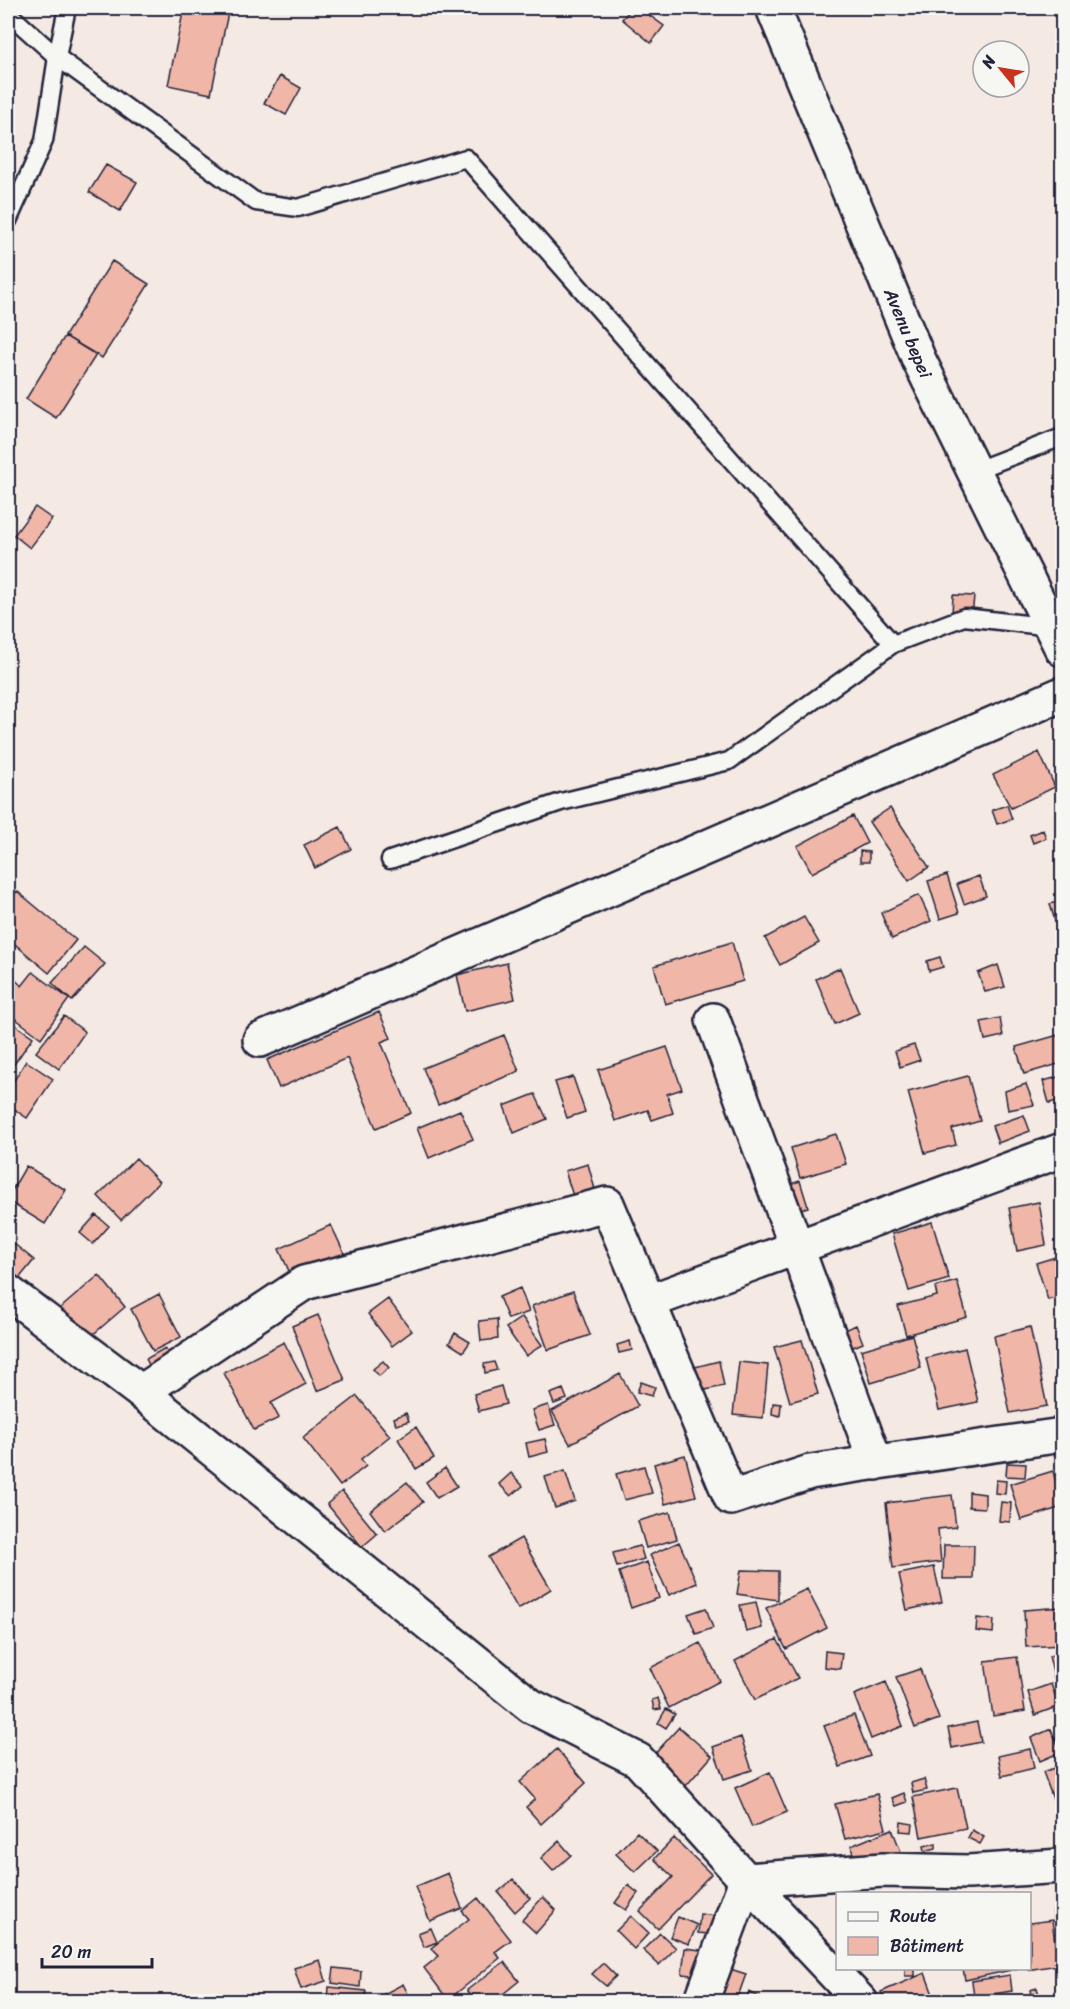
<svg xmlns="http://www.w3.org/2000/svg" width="1070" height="2009" font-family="Sriracha,sans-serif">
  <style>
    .building { fill: #f0b7a8; stroke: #22223b; stroke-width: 1.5 }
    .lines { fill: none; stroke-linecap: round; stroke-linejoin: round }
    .lane-casing { stroke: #22223b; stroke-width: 21 }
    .street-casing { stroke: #22223b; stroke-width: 38 }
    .secondary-casing { stroke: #22223b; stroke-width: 38 }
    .lane { stroke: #f6f6f2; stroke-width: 16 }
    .street { stroke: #f6f6f2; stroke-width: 33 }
    .secondary { stroke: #f6f6f2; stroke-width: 33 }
    .labels { text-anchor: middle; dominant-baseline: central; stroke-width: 4.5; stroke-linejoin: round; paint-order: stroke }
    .street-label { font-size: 18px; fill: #22223b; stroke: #f6f6f2 }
  </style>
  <rect width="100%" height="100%" fill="#f5e9e3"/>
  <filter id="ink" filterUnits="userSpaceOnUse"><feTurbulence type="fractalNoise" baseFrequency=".0167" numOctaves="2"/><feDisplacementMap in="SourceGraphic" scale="12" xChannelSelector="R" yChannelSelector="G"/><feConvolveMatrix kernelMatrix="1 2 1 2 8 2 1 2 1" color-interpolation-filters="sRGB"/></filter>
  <g filter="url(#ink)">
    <!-- building -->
    <path class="building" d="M184,8h45l-18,86 -43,-9z
      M632,8h7l25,18 -13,17 -29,-24z
      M280,76l21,12 -15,27 -22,-12z
      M106,165l31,17 -17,29 -31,-19z
      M112,261l37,23 -47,74 -37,-22z
      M65,336l31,19 -40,63 -30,-19z
      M35,507l17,12 -22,29 -16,-13z
      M953,595l21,1 -2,20 -20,-2z
      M1039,752l16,35 -44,21 -18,-33z
      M1007,805l5,14 -15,5 -5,-14z
      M890,808l39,59 -20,14 -40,-59z
      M853,816l14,27 -55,30 -15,-27z
      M340,827l11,22 -36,19 -11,-23z
      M1043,830l3,8 -13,5 -3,-8z
      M860,851l9,1v10h-9z
      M947,875l12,38 -19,6 -12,-38z
      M979,876l7,20 -22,8 -7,-20z
      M17,891l59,49 -27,33 -39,-33 -2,4v-42z
      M919,895l12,26 -39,18 -11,-26z
      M1062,901v33l-3,1 -9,-31z
      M804,917l15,26 -39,22 -15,-27z
      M732,942l11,39 -78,23 -11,-38z
      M84,947l21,17 -33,37 -20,-18z
      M940,957l3,10 -14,4 -2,-10z
      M507,963l8,36 -50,12 -8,-36z
      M998,965l7,22 -20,5 -7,-19z
      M840,968l19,45 -24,11 -19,-45z
      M33,972l36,27 -28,39 -33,-25v-28l5,-7 9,8z
      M379,1012l12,26 -10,4 30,71 -35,15 -29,-70 -68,30 -12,-28z
      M64,1016l21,16 -26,37 -23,-17z
      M1000,1018l3,18 -18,4 -4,-18z
      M8,1020l25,17 -25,36z
      M1062,1034v29l-38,11 -8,-27z
      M504,1035l15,36 -81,34 -15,-37z
      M914,1045l6,15 -20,7 -5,-16z
      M667,1047l15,42 -15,5 6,19 -21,7 -4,-10 -33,11 -17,-51z
      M26,1061l27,18 -26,39 -19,-13v-15z
      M968,1076l12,45 -28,8 4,16 -31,8 -17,-61z
      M1062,1076v24l-13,3 -6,-22z
      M573,1077l12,35 -18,6 -12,-36z
      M1026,1084l8,21 -26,5 -3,-19z
      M535,1094l12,25 -33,14 -10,-27z
      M460,1110l13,29 -44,19 -12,-30z
      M1024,1115l6,16 -32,12 -6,-17z
      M836,1134l10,30 -46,14 -9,-30z
      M136,1158l23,24 -38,38 -23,-24z
      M588,1164l8,29 -22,6 -9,-28z
      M26,1166l40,24 -21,34 -37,-23v-4z
      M800,1181l8,26 -21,6 -8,-25z
      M1039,1202l7,43 -29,6 -8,-43z
      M96,1215l13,11 -16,18 -13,-11z
      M932,1222l17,57 -40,12 -17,-57z
      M331,1225l15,32 -52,25 -15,-33z
      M8,1239l26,21 -17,21 -9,-7z
      M1062,1255v41l-14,4 -12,-37z
      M99,1275l26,32 -42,36 -27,-31z
      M957,1281l10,36 -61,18 -8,-29 39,-10 -2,-9z
      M520,1288l9,24 -21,7 -9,-22z
      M573,1291l17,44 -42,15 -16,-44z
      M159,1294l22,43 -28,14 -22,-42z
      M388,1299l24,32 -20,15 -24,-32z
      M318,1315l27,65 -28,11 -25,-65z
      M522,1317l20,28 -16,11 -20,-28z
      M497,1319l1,20 -17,2 -2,-20z
      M856,1325l7,18 -22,9 -7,-17z
      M1030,1327l17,79 -37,7 -16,-77z
      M455,1333l15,9 -7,10 -14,-9z
      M912,1335l9,33 -50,15 -10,-33z
      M802,1340l16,54 -28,8 -16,-55z
      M630,1341l2,9 -13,3 -2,-8z
      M284,1342l22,42 -35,19 8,15 -25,12 -30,-57z
      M165,1348l9,17 -19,11 -9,-17z
      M965,1348l13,54 -39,8 -13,-52z
      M383,1361l6,7 -10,8 -6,-7z
      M719,1361l5,25 -28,6 -5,-24z
      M494,1362l3,8 -12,3 -1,-9z
      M739,1362l29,3 -5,53 -30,-3z
      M620,1374l18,32 -68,38 -18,-33z
      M641,1382l14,5 -3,9 -15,-4z
      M501,1386l5,18 -27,7 -5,-17z
      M563,1389l4,10 -13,5 -4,-10z
      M357,1396l33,40 -29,23 5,7 -26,20 -37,-48z
      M773,1403l8,1 -1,12 -8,-2z
      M548,1405l7,20 -16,5 -7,-20z
      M406,1413l3,8 -13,4 -2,-7z
      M416,1427l18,31 -18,11 -18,-30z
      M545,1439l3,13 -19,5 -3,-14z
      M685,1455l11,41 -31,8 -11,-40z
      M1007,1463l19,1 -1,13 -19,-1z
      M644,1466l8,27 -28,7 -8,-26z
      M445,1468l12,18 -20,12 -11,-16z
      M565,1471l10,30 -20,7 -10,-31z
      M1053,1471l9,36 -41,13 -11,-36z
      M511,1473l12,13 -12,10 -12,-12z
      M996,1480l10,1 -1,13 -10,-1z
      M407,1482l16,20 -38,29 -15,-20z
      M342,1491l35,43 -15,13 -35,-43z
      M969,1492l16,2v14l-16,-1z
      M952,1495l4,32 -18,2 3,33 -48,6 -7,-65z
      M1001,1502l10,1 -1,19 -11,-1z
      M670,1512l7,27 -31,9 -8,-27z
      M521,1538l30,51 -33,20 -30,-52z
      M679,1542l18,41 -28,12 -19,-40z
      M944,1545h30l-1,34h-30z
      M640,1546l4,13 -27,8 -4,-14z
      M647,1562l12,36 -28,10 -12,-36z
      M934,1567l8,35 -35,8 -8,-36z
      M741,1570l37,1v29l-41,-6z
      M807,1589l20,39 -41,21 -20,-41z
      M756,1602l6,26 -16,4 -6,-27z
      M1062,1607v38l-36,2 -2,-37z
      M706,1608l7,20 -17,6 -8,-20z
      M977,1618l17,2 -1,13 -17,-2z
      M777,1639l21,39 -43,22 -20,-39z
      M700,1643l20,38 -51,27 -19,-40z
      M825,1651l17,2 -2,16 -16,-2z
      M1062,1653v31l-6,1 -7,-29z
      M1017,1657l8,54 -32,5 -8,-55z
      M920,1669l19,50 -24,9 -19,-51z
      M886,1682l17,44 -32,13 -17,-44z
      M1051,1684l8,22 -24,9 -7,-23z
      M658,1698l3,11 -7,1 -2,-10z
      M666,1709l9,5 -9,14 -8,-5z
      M854,1715l16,41 -30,11 -16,-41z
      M977,1722l4,20 -29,6 -4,-20z
      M679,1727l33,29 -34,39 -33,-30z
      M1051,1729l10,23 -21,9 -9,-23z
      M741,1737l11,33 -28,9 -11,-32z
      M557,1749l29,34 -45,41 -15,-17 9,-8 -15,-17z
      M1030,1749l4,19 -32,8 -4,-20z
      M1062,1765v40l-6,2 -13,-35z
      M770,1772l17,40 -35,15 -17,-39z
      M924,1779l3,11 -14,3 -2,-10z
      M957,1788l9,40 -45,9 -8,-40z
      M904,1793l3,9 -11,4 -4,-8z
      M877,1794l9,35 -41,10 -10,-35z
      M901,1822l12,2 -1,8 -12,-1z
      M892,1829l10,25 -41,16 -10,-24z
      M972,1830l12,7 -4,7 -12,-6z
      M637,1832l20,19 -22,21 -19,-18z
      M674,1838l37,36 -53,55 -18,-18 33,-34 -19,-18z
      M559,1841l12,14 -18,16 -12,-13z
      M936,1843v5l-11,3 -1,-5z
      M448,1873l14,35 -32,13 -15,-34z
      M513,1879l17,19 -15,14 -17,-20z
      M628,1885l10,8 -12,17 -11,-7z
      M543,1897l13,13 -20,23 -14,-13z
      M478,1898l33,42 -16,12 5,6 -52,42 -24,-32 15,-12 -8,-8 38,-29 -7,-8z
      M1062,1910v39l-9,-37z
      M700,1914l33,4 -2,18 -33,-3z
      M631,1916l18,17 -15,16 -18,-18z
      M678,1917l19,8 -8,19 -19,-7z
      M1052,1920l6,45 -31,5 3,-2v-45z
      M431,1928l6,14 -13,5 -6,-14z
      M660,1933l16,15 -17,17 -16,-15z
      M685,1948l31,4 -3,25 -31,-3z
      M320,1960l6,21 -25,8 -7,-21z
      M504,1962l15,19 -26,21h-16l-10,-12z
      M603,1963l13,13 -10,10 -14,-12z
      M724,1967l22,7 -10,28h-24z
      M334,1968l27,3 -1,16 -28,-4z
      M905,1968h10v8h-10z
      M963,1968h53v1l-51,11z
      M925,1973l10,27 -4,2h-46l-4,-10z
      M1010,1975l2,16 -38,6 -2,-16z
      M403,1984l9,18h-29l-3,-6z
      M329,1987l37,4 -1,11h-37z
      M1037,1988l3,10 -8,2 -2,-10z
      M749,1992l19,10h-24z
      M304,1997l20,2v3h-21z"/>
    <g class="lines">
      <!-- lane casing -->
      <g class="lane-casing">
        <path id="lane" d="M67,8l-10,49 199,145 42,6 168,-50 427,486
          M8,13l49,44 -13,84 -36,80
          M974,471l88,-34
          M390,860l171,-58 168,-41 164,-117 71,-27 88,10"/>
      </g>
      <!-- street casing -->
      <g class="street-casing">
        <path id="street" d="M773,8l146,352 143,289
          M713,1020l163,443
          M260,1040l802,-346
          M648,1302l414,-152
          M141,1392l163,-109 303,-79 124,294 79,-26 252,-37
          M701,2002l45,-122 137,-10 85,2 94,-6"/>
      </g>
      <!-- secondary casing -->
      <g class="secondary-casing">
        <path id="secondary" d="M8,1292l133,100 390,314 107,54 108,120 115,122"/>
      </g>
      <!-- lane -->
      <use href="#lane" class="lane"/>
      <!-- street -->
      <use href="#street" class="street"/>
      <!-- secondary -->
      <use href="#secondary" class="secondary"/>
    </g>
  </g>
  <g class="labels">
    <!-- street labels -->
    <g class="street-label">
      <text transform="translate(908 333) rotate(67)">Avenu bepei</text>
    </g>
  </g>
  <!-- margin -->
  <rect width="1070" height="2009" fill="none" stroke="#f6f6f2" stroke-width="30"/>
  <rect x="15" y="15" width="1040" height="1979" fill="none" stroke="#22223b" stroke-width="2" filter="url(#ink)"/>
  <!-- legend -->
  <rect x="836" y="1892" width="195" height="78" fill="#f6f6f2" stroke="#a1a1a9" stroke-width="1.5"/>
  <rect x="848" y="1912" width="30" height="9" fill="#f6f6f2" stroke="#a1a1a9" stroke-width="1.5"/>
  <text x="890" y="1922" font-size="18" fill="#22223b">Route</text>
  <rect x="848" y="1937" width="30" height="18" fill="#f0b7a8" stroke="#a1a1a9" stroke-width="1.5"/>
  <text x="890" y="1952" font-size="18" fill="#22223b">Bâtiment</text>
  <!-- north arrow -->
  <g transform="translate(1001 69) rotate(300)"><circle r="28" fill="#f6f6f2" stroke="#a1a1a9" stroke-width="1.5"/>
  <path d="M0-4.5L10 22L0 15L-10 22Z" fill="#c8321e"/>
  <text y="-9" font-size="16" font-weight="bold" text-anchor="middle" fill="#22223b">N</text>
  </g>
  <!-- scale -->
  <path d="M42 1958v9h110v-9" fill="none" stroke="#22223b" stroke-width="3"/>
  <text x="51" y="1958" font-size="18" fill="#22223b" stroke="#f6f6f2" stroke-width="4.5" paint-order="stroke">20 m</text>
</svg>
